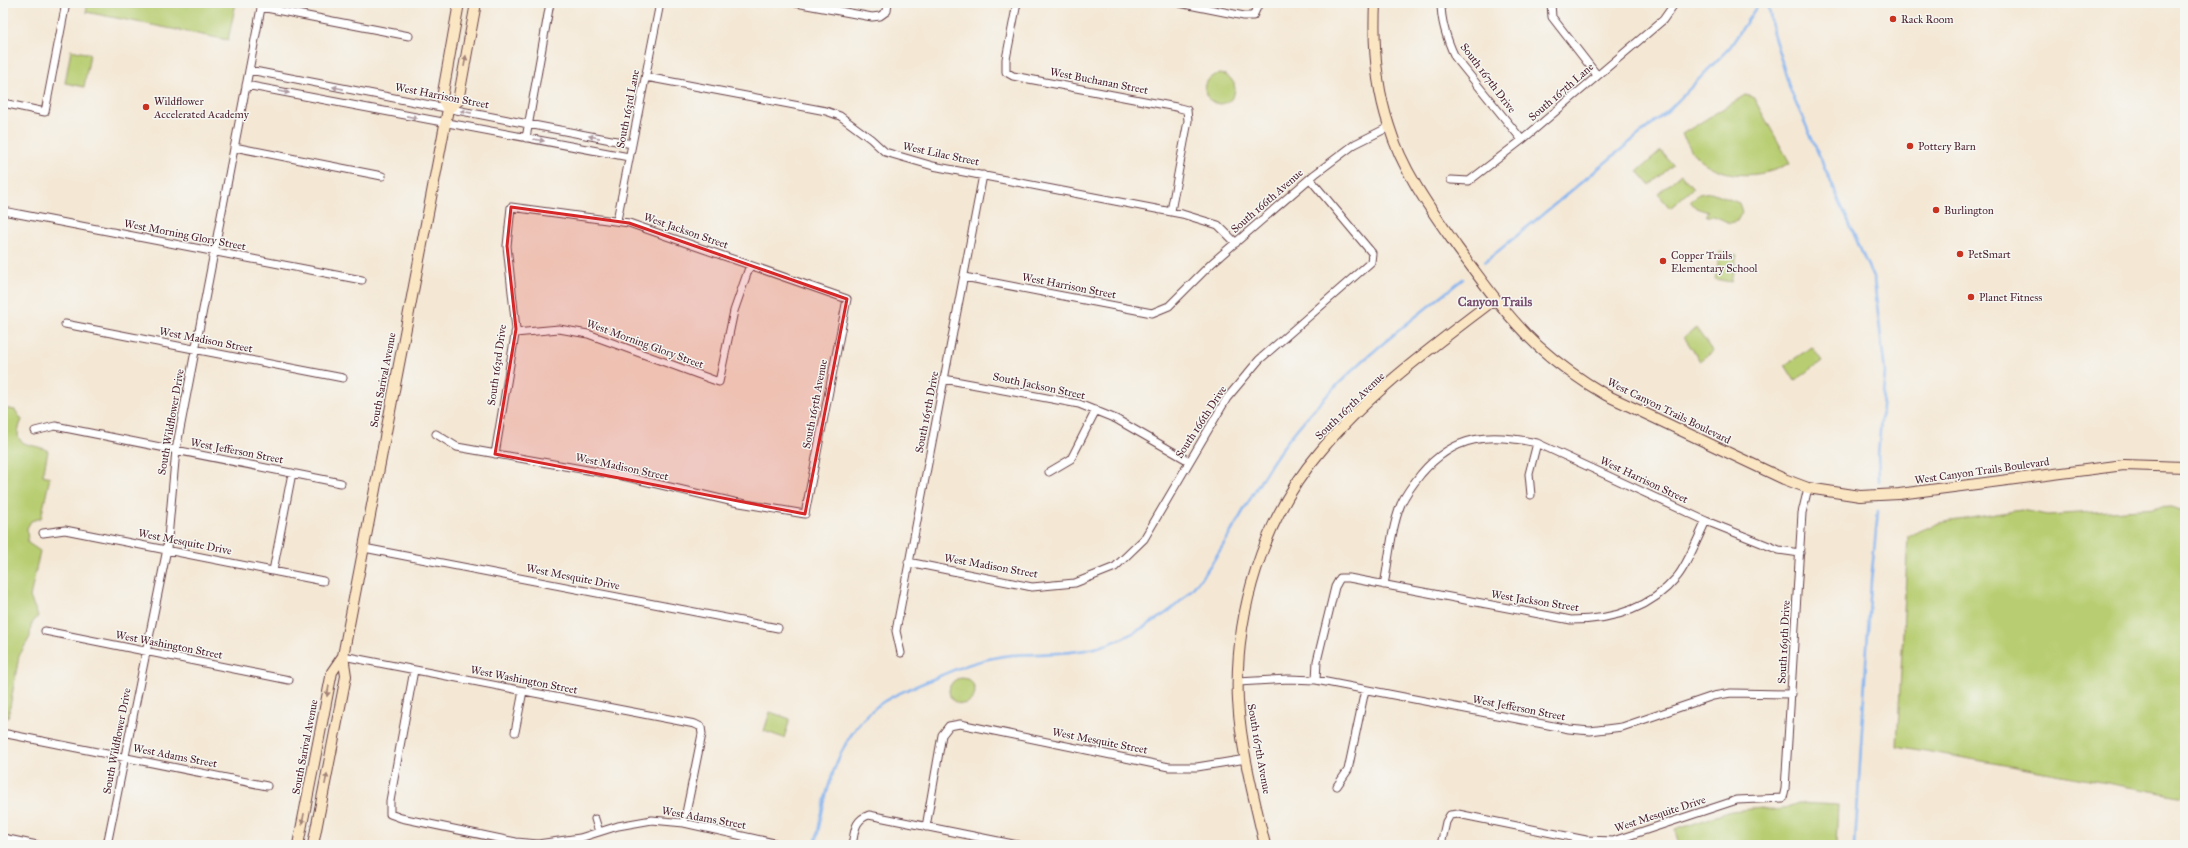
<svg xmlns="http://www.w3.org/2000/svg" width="2188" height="848" font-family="'IM FELL Great Primer',serif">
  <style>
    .green { fill: #b8cd71; stroke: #81764e }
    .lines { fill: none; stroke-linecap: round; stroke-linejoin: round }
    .stream { stroke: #84b4ef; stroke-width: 2.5 }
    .street-casing { stroke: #643d44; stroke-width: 9 }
    .secondary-casing { stroke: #643d44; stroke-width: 12 }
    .street { stroke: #fff; stroke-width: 7 }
    .secondary { stroke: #fbe6c4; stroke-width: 10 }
    .oneway { fill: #a28278 }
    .oneway2 { fill: #ae9aa0 }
    .marked { fill: #d62828; fill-opacity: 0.2; stroke: #d62828; stroke-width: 3; stroke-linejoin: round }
    .poi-dot { fill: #c8321e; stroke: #f6f6f2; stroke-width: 1.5 }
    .labels { text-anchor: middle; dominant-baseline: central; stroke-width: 3; stroke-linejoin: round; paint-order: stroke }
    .poi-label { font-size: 11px; fill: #4a1f2b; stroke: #f6f6f2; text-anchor: start }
    .street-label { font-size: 11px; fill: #4a1f2b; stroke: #f6f6f2 }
    .quarter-label { font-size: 13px; font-weight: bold; fill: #784f6f; stroke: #f6f6f2 }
  </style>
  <rect width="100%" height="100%" fill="#f6f6f2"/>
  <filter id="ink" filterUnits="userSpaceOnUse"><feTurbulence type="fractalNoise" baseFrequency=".025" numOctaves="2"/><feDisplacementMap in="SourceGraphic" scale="8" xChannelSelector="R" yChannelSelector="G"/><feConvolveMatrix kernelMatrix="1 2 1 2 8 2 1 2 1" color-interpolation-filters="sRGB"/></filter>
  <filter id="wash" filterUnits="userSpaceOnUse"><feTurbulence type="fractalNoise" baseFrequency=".012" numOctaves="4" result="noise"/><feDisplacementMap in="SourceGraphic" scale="16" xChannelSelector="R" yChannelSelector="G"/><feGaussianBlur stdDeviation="0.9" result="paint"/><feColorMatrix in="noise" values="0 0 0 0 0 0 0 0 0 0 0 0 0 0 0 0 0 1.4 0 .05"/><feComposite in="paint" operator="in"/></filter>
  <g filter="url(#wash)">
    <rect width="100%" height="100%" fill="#f4e8d5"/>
    <!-- green -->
    <path class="green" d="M88,3h148l-8,37 -142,-28z
      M71,50l19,4 -6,33 -19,-4z
      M1205 89a15 15 0 1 1 30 0a15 15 0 1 1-30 0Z
      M1745,95l8,2 37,66c-29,17 -73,17 -97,-10 -4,-6 -7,-13 -11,-19z
      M1661,151l12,14 -23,20 -12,-14z
      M1681,174l12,14 -23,20 -12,-14z
      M1711,192l28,11 3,9 -5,9 -7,2 -16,-7h-7l-1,-1 2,-3 -12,-4 -6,-7 9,-7z
      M1720,252l17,3 -6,27 -16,-3z
      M1696,328l17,24 -13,9 -16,-24z
      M1812,347l10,14 -27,20 -10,-16z
      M3,408l12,2 7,10c-14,30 13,22 26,31l-5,24 7,2 -9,41 -10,3 -4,7 1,15 12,8 -10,46 8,19 -7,9 -1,12 -11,19 -11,62h-5z
      M2171,507l14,5v285l-288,-51 11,-210 31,-13 82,-13 27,5z
      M949 691a13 13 0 1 1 26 0a13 13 0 1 1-26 0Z
      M770,712l20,7 -6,19 -20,-7z
      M1798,803l40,2 -2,40h-157l-4,-15 56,-19 31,-3 15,3z"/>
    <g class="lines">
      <!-- stream -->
      <path class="stream" d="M1768,3l5,30 17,56 84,191 11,92 -7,83 1,26
        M1485,262l185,-153 60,-62 29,-44
        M816,842c10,-51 21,-109 67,-140 15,-10 34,-16 50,-23 26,-12 50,-21 79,-24 26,-2 52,0 78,-6 24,-5 49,-18 70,-32 52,-31 84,-117 120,-166 49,-68 118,-121 183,-172
        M1855,845l16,-264 7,-70"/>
    </g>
  </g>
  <g filter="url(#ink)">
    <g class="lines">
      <!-- street casing -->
      <g class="street-casing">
        <path id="street" d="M796,3l76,14 8,-1 7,-5 1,-8
          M1017,3l-11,56v13l7,4 163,31 11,3 1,11 -17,90
          M1179,3l65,13h9l6,-13
          M1441,3c0,19 6,37 14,54l67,83
          M1551,3l1,14 45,58
          M261,7l148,29
          M249,70l383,74
          M646,77l180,34 14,5 31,23 14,13 48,14 249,48 36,11 18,18
          M246,85l383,72
          M3,103l42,9 21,-109
          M526,138l24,-135
          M234,147l148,29
          M1451,180l18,1 53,-41 141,-120 12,-17
          M3,211l359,69
          M617,220l43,-217
          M964,277l188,36 17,-7 43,-43 103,-89 40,-30 34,-17
          M65,324l278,54
          M515,333l44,-4 29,5 131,48 15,-71 16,-46
          M944,379l135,25 37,15 73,42
          M35,431l20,-5 286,57
          M436,434l21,13 170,30 107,25 71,12 42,-215 -218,-76 -118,-16 -4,39 9,83 -21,125
          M1049,472l22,-13 25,-49
          M1531,495l-2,-21 8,-31
          M43,533l22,-3 258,51
          M364,548l414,80
          M908,562l124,25 43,-4 40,-16 29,-28 83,-141 32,-38 112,-98 1,-9 -62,-74
          M273,571l19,-98
          M1384,585c5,-26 7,-56 17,-81 5,-11 12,-20 20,-30 34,-40 69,-41 116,-31l169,78 73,29 21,3
          M45,631l244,49
          M901,653l-5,-22 87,-456
          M343,656l352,68 6,3 1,7 -18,89
          M414,670l-24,131v13l11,4 115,24 22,2 42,-6 38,-12 34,-6 32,3 99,22
          M1316,680l1,-19 18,-74 5,-9h9l222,42c40,0 78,-10 105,-42 11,-12 22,-41 30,-57
          M1238,682l50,-3 28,1 253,49 21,2 32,-4 91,-31 18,-3 61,1
          M515,732l8,-41
          M7,734l260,52
          M1337,786l11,-16 17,-80
          M595,819l4,13
          M926,827l16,-92 7,-9 11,-2 209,43h28l49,-8
          M3,838l34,7
          M107,845l60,-296 9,-99 86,-447
          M852,845c3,-14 2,-25 17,-30l149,30
          M1441,845l5,-23 4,-7 8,-1 128,26 27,1 124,-41 46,-2 2,-9 17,-276 6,-25"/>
      </g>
      <!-- secondary casing -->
      <g class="secondary-casing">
        <path id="secondary" d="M1375,3c-2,41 1,84 14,123 13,44 42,84 68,121 25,34 50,70 81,99 21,19 44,35 68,49l178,84 24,9 52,8 39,-2 225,-29 61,2
          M448,109l-6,-11 17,-95
          M298,845l34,-173 11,-16
          M313,845l33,-169 -3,-20 105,-547 10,-8 18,-98
          M1265,845c-11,-47 -24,-95 -27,-144 -4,-86 25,-182 81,-248 49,-60 115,-107 176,-154"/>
      </g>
      <!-- street -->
      <use href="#street" class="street"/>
      <!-- secondary -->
      <use href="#secondary" class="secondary"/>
    </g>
    <!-- one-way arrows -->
    <defs><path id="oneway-solid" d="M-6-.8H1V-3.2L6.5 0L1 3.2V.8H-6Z"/></defs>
    <g class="oneway">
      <use href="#oneway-solid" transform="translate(465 61) rotate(-80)"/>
      <use href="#oneway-solid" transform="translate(328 691) rotate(101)"/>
      <use href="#oneway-solid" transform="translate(326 779) rotate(-79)"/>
      <use href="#oneway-solid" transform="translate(303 819) rotate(101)"/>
    </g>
    <g class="oneway2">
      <use href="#oneway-solid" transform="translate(338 88) rotate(-169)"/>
      <use href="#oneway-solid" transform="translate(284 92) rotate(11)"/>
      <use href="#oneway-solid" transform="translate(466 112) rotate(-169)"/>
      <use href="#oneway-solid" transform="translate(412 117) rotate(11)"/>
      <use href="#oneway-solid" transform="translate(594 137) rotate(-169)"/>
      <use href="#oneway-solid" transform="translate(539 140) rotate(10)"/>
    </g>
  </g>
  <!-- marked area -->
  <path class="marked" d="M511,207l118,16 218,76 -42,215 -310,-60 21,-125 -9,-83z"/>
  <!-- markers -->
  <g class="poi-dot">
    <circle cx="1893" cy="19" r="4"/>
    <circle cx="146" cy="107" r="4"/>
    <circle cx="1910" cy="146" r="4"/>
    <circle cx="1936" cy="210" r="4"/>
    <circle cx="1960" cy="254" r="4"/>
    <circle cx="1663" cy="261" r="4"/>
    <circle cx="1971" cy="297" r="4"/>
  </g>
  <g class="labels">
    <!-- poi labels -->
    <g class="poi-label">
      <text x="1901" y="19">Rack Room</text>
      <text x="154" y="101">Wildflower<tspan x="154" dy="13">Accelerated Academy</tspan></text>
      <text x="1918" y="146">Pottery Barn</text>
      <text x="1944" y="210">Burlington</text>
      <text x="1968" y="254">PetSmart</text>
      <text x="1671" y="255">Copper Trails<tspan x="1671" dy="13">Elementary School</tspan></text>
      <text x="1979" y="297">Planet Fitness</text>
    </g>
    <!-- street labels -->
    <g class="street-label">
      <text transform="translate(1488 78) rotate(53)">South 167th Drive</text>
      <text transform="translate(1099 81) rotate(11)">West Buchanan Street</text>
      <text transform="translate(1561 92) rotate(-41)">South 167th Lane</text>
      <text transform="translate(442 96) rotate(11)">West Harrison Street</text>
      <text transform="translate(628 109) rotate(-79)">South 163rd Lane</text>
      <text transform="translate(941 154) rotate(12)">West Lilac Street</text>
      <text transform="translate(1267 201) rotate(-41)">South 166th Avenue</text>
      <text transform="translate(686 231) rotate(19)">West Jackson Street</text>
      <text transform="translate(185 235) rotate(11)">West Morning Glory Street</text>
      <text transform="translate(1069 286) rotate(11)">West Harrison Street</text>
      <text transform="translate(206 340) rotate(11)">West Madison Street</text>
      <text transform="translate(645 344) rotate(20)">West Morning Glory Street</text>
      <text transform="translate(497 365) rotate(-82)">South 163rd Drive</text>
      <text transform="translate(383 380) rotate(-79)">South Sarival Avenue</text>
      <text transform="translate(1039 386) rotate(12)">South Jackson Street</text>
      <text transform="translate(815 404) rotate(-79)">South 165th Avenue</text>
      <text transform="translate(1350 406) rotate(-44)">South 167th Avenue</text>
      <text transform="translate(1669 411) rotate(26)">West Canyon Trails Boulevard</text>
      <text transform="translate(927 412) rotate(-79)">South 165th Drive</text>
      <text transform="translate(171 422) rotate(-80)">South Wildflower Drive</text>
      <text transform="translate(1201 422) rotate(-57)">South 166th Drive</text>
      <text transform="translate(237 451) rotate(11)">West Jefferson Street</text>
      <text transform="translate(622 467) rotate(12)">West Madison Street</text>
      <text transform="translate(1982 471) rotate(-8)">West Canyon Trails Boulevard</text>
      <text transform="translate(1644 480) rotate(25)">West Harrison Street</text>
      <text transform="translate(185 542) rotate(11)">West Mesquite Drive</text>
      <text transform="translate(991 566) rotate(10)">West Madison Street</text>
      <text transform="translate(573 577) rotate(11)">West Mesquite Drive</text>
      <text transform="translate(1535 601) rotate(9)">West Jackson Street</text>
      <text transform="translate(1784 642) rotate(-87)">South 169th Drive</text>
      <text transform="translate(169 645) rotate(11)">West Washington Street</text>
      <text transform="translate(524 680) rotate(11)">West Washington Street</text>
      <text transform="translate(1519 708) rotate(11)">West Jefferson Street</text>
      <text transform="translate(117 741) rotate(-79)">South Wildflower Drive</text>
      <text transform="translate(1100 741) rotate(11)">West Mesquite Street</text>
      <text transform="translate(305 747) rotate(-79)">South Sarival Avenue</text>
      <text transform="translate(1259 749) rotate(80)">South 167th Avenue</text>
      <text transform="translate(175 756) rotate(11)">West Adams Street</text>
      <text transform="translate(1660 814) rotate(-18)">West Mesquite Drive</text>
      <text transform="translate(704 818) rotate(10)">West Adams Street</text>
    </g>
    <!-- quarter labels -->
    <g class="quarter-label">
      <text x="1495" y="302">Canyon Trails</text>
    </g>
  </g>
  <!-- margin -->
  <rect width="2188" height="848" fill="none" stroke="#f6f6f2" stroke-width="16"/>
</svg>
